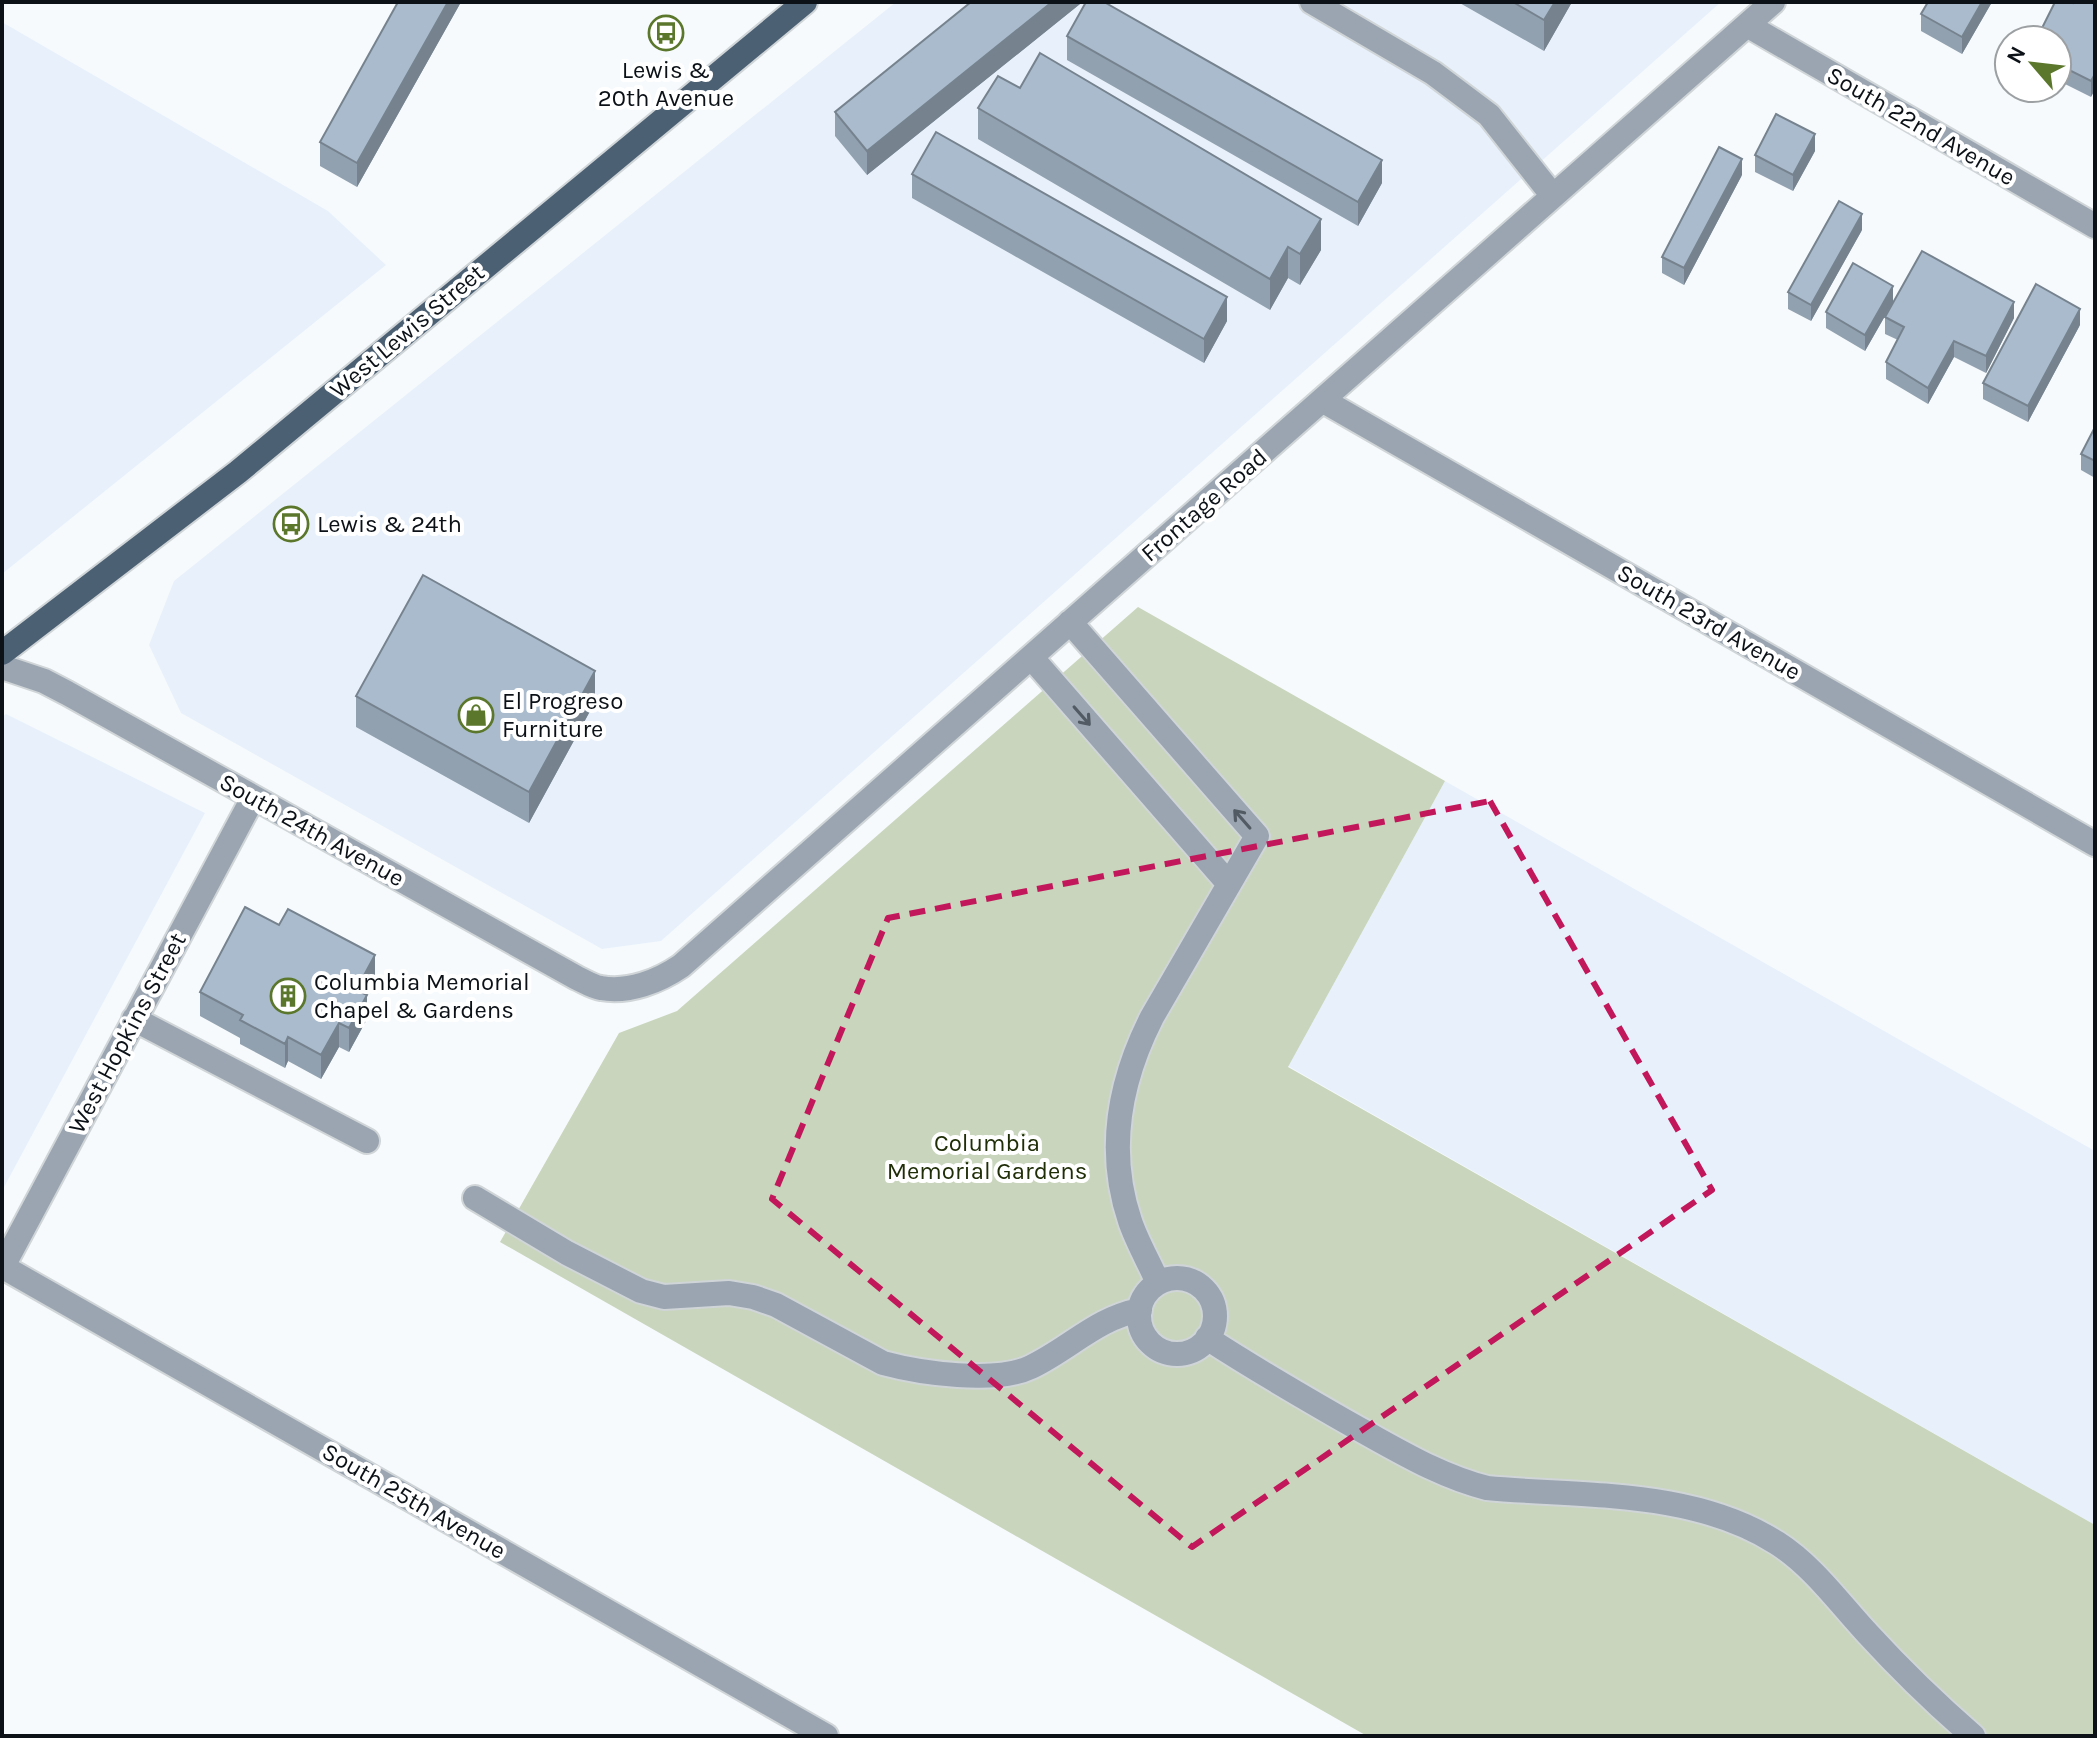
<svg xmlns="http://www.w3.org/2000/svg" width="2097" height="1738" font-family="Karla,sans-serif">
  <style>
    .built { fill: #e8f1fb }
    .green { fill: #c9d5bc }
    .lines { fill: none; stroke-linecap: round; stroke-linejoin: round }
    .minor-casing { stroke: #d0d5d8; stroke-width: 28 }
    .major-casing { stroke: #d0d5d8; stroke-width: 28 }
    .minor { stroke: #9aa5b1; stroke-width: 24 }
    .major { stroke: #4c6074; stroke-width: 24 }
    .wall { fill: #91a1af }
    .shaded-wall { fill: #76838f }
    .building { fill: #a9bbcc; stroke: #76838f; stroke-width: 2 }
    .oneway { stroke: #525b64 }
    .marked { fill: none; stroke: #c2185b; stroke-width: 6; stroke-dasharray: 16 10; stroke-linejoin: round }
    .labels { text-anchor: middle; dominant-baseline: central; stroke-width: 8; stroke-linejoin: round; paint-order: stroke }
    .poi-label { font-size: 24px; fill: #0b1117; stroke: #fff; text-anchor: start }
    .street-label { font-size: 24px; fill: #0b1117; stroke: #fff }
    .park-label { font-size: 24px; fill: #202e08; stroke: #fff }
  </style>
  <rect width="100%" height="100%" fill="#f6fafd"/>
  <!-- built -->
  <path class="built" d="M896,2h825l-1060,939 -59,8 -421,-236 -32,-68 25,-64z
    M2,22l326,189 58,54 -384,309z
    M6,714l199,99 -203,378v-474z
    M1445,781l650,370v374l-807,-459z"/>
  <!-- green -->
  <path class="green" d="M1138,607l307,174 -157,286 807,458v211h-728l-867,-494 119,-209 58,-22z"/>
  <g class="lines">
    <!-- minor casing -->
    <g class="minor-casing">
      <path id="minor" d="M1312,2l121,71 56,42 64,81
        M1747,25l348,201
        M1322,400l773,444
        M1070,622l187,214 -105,181c-33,65 -46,133 -22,204 7,21 19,41 28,62
        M1031,657l198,227
        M2,667l42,14 23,12 510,285c7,3 16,9 24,10 28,5 58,-7 80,-22l1092,-964
        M134,1019l233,122
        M475,1198l92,55 74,38 23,6 65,-4 24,4 23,8 107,58c37,10 113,21 148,4 38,-18 66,-49 109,-57
        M3,1267l823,469
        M2,1268l251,-470
        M1139 1316a38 38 0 1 1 76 0a38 38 0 1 1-76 0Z
        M1207,1338c49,32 101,62 152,91 42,23 81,47 128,59 97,9 205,1 290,55 36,23 62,60 91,91 33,36 68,70 105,102"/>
    </g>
    <!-- major casing -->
    <g class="major-casing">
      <path id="major" d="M2,653l236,-181 567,-470"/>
    </g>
    <!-- minor -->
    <use href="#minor" class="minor"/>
    <!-- major -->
    <use href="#major" class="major"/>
  </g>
  <!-- wall -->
  <path class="wall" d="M398,2h63l-104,185 -37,-21v-24z
    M1080,2v2l-213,171 -32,-39v-24z
    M1458,2h114l-28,49z
    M1928,2h64l-30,52 -41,-23v-17z
    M2095,2l-4,95 -34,-17v-40l16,-37z
    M1067,36l315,147 -24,43 -291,-166z
    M1020,88l301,162 -21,35 -12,-7 -18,32 -292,-171v-31z
    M1815,151l-22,40 -38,-19v-17z
    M912,174l315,147 -23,42 -292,-165z
    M1742,175l-58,110 -22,-12v-16z
    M1862,230l-51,91 -23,-12v-17z
    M1893,302l-28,49 -39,-23v-16z
    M1885,317l129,1 -28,55 -32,-16 -26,47 -42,-25v-17l12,-22 -13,-6z
    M2080,325l-52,97 -45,-23v-16z
    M2095,427v51l-14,-8v-16z
    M356,696l239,6 -66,121 -173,-96z
    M375,979l-9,16 1,24 -18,33 -10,-5 -18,32 -33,-18 -3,7 -45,-24v-6l-40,-22v-24z"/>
  <!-- shaded-wall -->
  <path class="shaded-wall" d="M448,2h13l-104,185v-24z
    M1052,2h28v2l-213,171v-24z
    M1555,2h17l-28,49v-31z
    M1982,2h10l-30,52v-17z
    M2095,74v16l-4,7v-16z
    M1815,134v17l-22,40v-16z
    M1742,159v16l-58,110v-17z
    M1382,160v23l-24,43v-24z
    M1862,214v16l-51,91v-16z
    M1321,219v31l-21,35v-31z
    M1288,247v31l-18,32v-31z
    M1893,286v16l-28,49v-16z
    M1227,297v24l-23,42v-24z
    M2014,302v16l-28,55v-17z
    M2080,309v16l-52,97v-16z
    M1954,341v16l-26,47v-16z
    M595,671v31l-66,121v-31z
    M375,955v24l-19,35v-24z
    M367,995v24l-18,33v-24z
    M339,1023v24l-18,32v-24z
    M288,1037v24l-3,7v-24z"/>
  <!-- building -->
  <path class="building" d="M398,2h50l-91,161 -37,-21z
    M971,2h81l-185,149 -32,-39z
    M1086,2h18l278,158 -24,42 -291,-166z
    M1513,2h42l-11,18z
    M1928,2h54l-20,35 -41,-23z
    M2055,2h15l3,1 1,-1h21v72l-4,7 -34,-17v-24h-21z
    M1040,53l281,166 -21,35 -12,-7 -18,32 -292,-171 20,-32 22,12z
    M1776,114l39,20 -22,41 -38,-20z
    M936,132l291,165 -23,42 -292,-165z
    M1719,147l23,12 -58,109 -22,-11z
    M1839,201l23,13 -51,91 -23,-13z
    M1922,251l92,51 -28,54 -32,-15 -26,47 -42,-26 18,-35 -19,-10z
    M1853,263l40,23 -28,49 -39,-23z
    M2036,284l44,25 -52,97 -45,-23z
    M2095,427v34l-14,-7z
    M423,575l172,96 -66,121 -173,-96z
    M245,907l34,18 9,-16 87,46 -19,35 11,5 -18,33 -10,-5 -18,32 -33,-18 -3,7 -45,-24 3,-5 -43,-23z"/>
  <!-- one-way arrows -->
  <defs><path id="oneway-shaft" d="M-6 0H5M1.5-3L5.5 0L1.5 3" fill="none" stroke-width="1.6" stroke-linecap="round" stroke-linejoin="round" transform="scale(2)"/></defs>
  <g class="oneway">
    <use href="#oneway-shaft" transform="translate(1082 716) rotate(49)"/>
    <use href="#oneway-shaft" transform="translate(1242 819) rotate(-131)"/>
  </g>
  <!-- marked area -->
  <path class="marked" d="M1490,801l222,389 -520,357 -420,-348 116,-281z"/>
  <!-- icons -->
  <defs>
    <g id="bus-ring" transform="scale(1.8)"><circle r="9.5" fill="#fff" stroke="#5b772c" stroke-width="1.5"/><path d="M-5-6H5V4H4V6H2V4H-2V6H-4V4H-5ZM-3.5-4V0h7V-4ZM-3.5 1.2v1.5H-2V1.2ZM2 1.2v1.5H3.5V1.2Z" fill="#5b772c"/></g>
    <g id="shop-ring" transform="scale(1.8)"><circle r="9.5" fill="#fff" stroke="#5b772c" stroke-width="1.5"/><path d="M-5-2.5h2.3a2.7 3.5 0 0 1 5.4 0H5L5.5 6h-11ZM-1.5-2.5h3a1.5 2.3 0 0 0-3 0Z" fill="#5b772c"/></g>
    <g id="building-ring" transform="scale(1.8)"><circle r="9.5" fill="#fff" stroke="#5b772c" stroke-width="1.5"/><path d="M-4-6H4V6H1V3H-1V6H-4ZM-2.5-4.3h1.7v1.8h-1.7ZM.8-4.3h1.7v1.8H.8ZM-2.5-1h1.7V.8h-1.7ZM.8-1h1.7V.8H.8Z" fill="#5b772c"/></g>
  </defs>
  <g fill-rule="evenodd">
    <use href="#bus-ring" x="666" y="33"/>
    <use href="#bus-ring" x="291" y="524"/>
    <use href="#shop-ring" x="476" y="715"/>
    <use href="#building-ring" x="288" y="996"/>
  </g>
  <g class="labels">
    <!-- poi labels -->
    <g class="poi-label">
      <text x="666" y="70" text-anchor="middle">Lewis &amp;<tspan x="666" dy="28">20th Avenue</tspan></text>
      <text x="317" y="524">Lewis &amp; 24th</text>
      <text x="502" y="701">El Progreso<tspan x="502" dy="28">Furniture</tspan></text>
      <text x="314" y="982">Columbia Memorial<tspan x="314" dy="28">Chapel &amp; Gardens</tspan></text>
    </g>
    <!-- street labels -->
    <g class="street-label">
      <text transform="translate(1921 126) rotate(30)">South 22nd Avenue</text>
      <text transform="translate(407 331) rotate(-40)">West Lewis Street</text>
      <text transform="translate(1204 505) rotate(-41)">Frontage Road</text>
      <text transform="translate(1709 622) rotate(30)">South 23rd Avenue</text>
      <text transform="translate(312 830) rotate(29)">South 24th Avenue</text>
      <text transform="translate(127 1033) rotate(-62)">West Hopkins Street</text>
      <text transform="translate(414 1501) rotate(30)">South 25th Avenue</text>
    </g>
    <!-- park labels -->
    <g class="park-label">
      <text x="987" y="1143">Columbia<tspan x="987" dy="28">Memorial Gardens</tspan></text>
    </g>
  </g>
  <!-- border -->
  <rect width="2097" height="1738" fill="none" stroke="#0b1117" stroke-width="8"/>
  <!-- north arrow -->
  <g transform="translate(2033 64) rotate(298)"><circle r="38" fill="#ffffff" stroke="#9da0a2" stroke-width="2"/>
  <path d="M0-6L14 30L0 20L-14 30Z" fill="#5b772c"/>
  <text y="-12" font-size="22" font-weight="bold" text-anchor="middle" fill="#0b1117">N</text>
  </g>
</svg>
